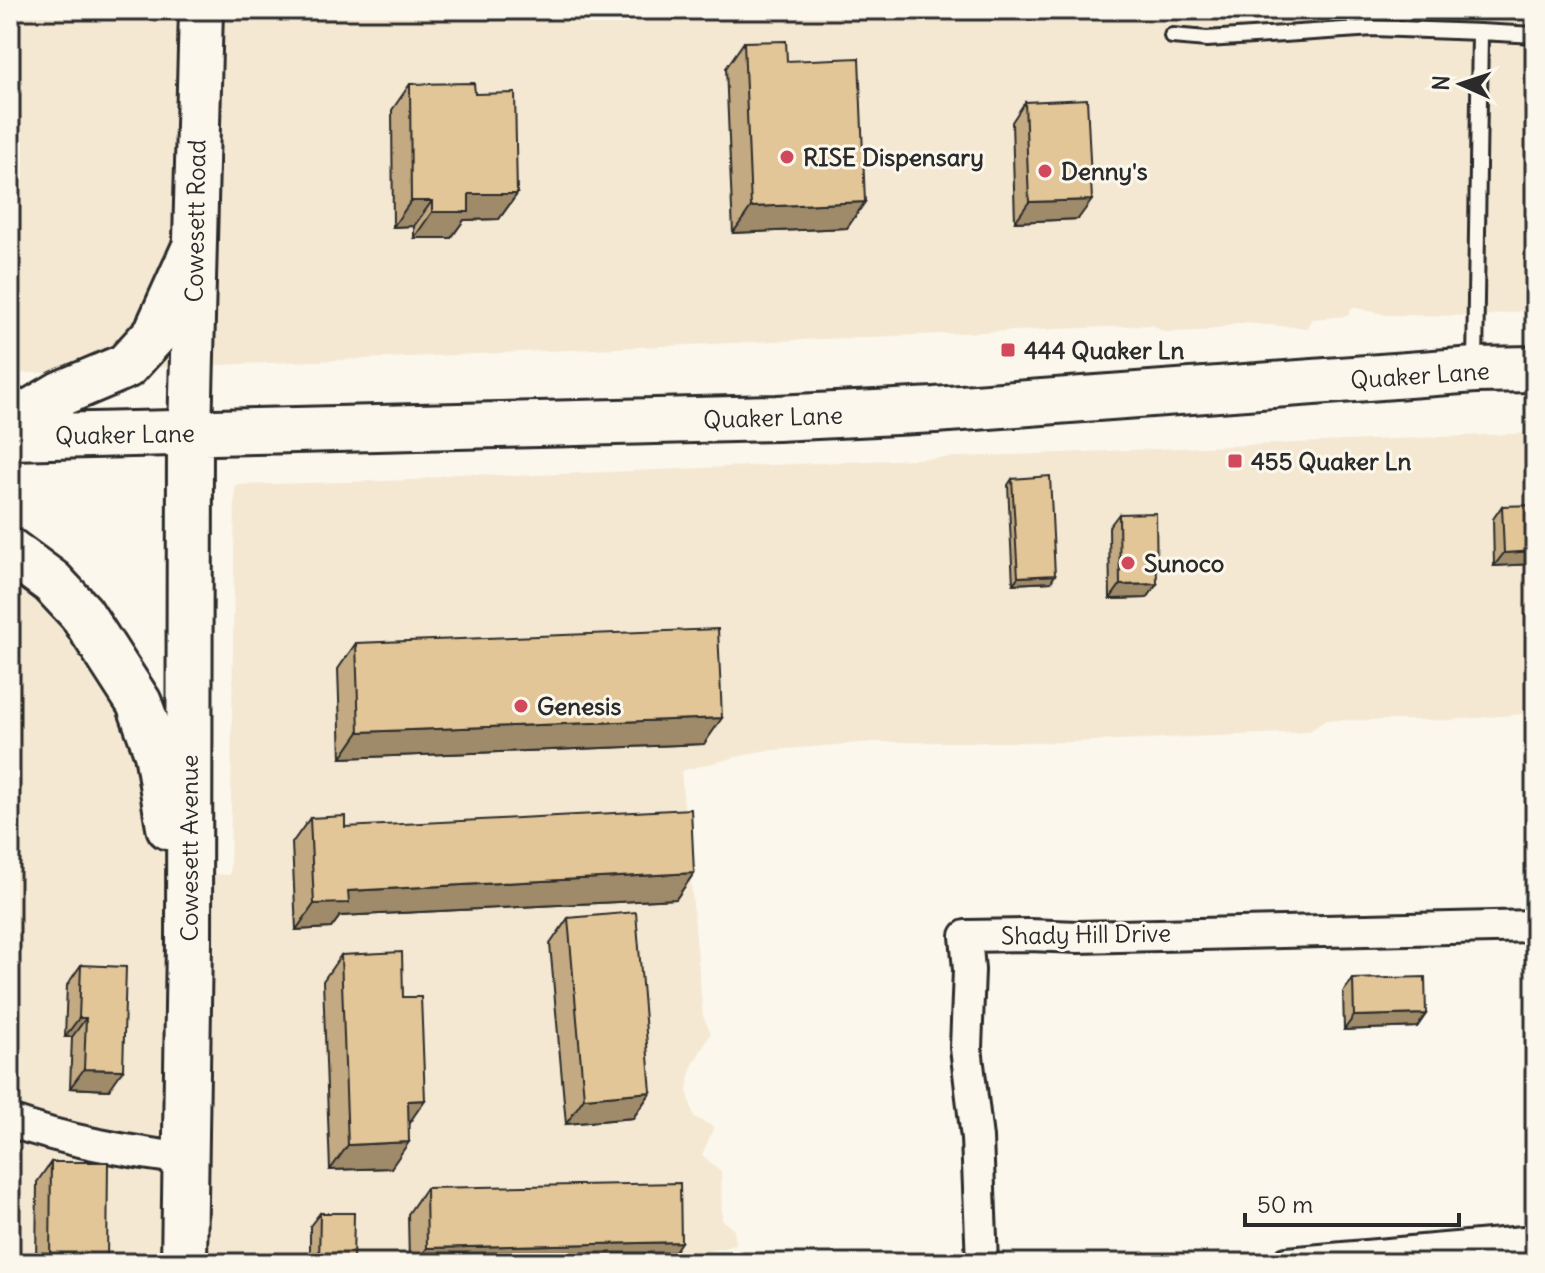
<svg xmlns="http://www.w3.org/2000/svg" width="1545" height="1273" font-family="Delius,sans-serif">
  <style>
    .built { fill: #f4e8d2 }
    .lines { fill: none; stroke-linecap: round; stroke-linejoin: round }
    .lane-casing { stroke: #2b2b2b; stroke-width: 20 }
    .street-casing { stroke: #2b2b2b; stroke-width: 36 }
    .secondary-casing { stroke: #2b2b2b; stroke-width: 48 }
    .primary-casing { stroke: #2b2b2b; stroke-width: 50 }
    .lane { stroke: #fbf7ec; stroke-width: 14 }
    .street { stroke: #fbf7ec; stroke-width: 30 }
    .secondary { stroke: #fbf7ec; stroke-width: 42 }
    .primary { stroke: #fbf7ec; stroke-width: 44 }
    .wall { fill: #c3aa82; stroke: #2b2b2b; stroke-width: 2 }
    .shaded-wall { fill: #9f8b6a; stroke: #2b2b2b; stroke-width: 2 }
    .building { fill: #e3c697; stroke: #2b2b2b; stroke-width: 2 }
    .poi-dot { fill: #d1495b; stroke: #fbf7ec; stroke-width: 3 }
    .labels { text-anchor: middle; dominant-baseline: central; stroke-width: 6; stroke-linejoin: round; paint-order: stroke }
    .poi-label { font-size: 24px; font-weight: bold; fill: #2b2b2b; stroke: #fbf7ec; text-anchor: start }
    .street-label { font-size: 24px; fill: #2b2b2b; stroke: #fbf7ec }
  </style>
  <rect width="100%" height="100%" fill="#fbf7ec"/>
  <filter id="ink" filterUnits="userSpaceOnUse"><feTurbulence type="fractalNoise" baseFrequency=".0125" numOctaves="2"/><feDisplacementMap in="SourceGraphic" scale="16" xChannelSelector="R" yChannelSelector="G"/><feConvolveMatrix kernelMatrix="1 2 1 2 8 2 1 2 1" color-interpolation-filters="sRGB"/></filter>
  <g filter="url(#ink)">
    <!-- built -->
    <path class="built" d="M10,10h1525v299l-52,7 -96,-1 -35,-8 -4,9 -37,3 -3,9 -67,-5 -37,8 -40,1 -12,-7 -1142,49z
      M1535,433v280l-83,7h-126l-18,12 -239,10h-196l-112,9 -80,20 22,245 8,17 -20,35 -4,22 7,27 20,10 -12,28 19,17 1,48 12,10 2,15 -31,7 -9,11h-686v-706l78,69 89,246 53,3 5,-390 181,-5 44,-7 52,3z"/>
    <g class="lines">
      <!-- lane casing -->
      <g class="lane-casing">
        <path id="lane" d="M1480,32l55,3
          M1172,36l35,3 167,-11 106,4 -5,333"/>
      </g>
      <!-- street casing -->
      <g class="street-casing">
        <path id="street" d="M10,1121c56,20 116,30 175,38
          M982,1263l-5,-125 -11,-90 3,-78 -3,-34 63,-1 49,2 457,-11
          M1287,1263l248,-22"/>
      </g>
      <!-- secondary casing -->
      <g class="secondary-casing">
        <path id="secondary" d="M190,433l11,-423"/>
      </g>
      <!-- primary casing -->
      <g class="primary-casing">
        <path id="primary" d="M10,424l52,-31 64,-27 30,-33 37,-82
          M10,437l767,-19 158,-8 540,-40 60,-1
          M10,551l42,31 29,31 58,90 18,50 12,74
          M184,1263l5,-321 1,-509"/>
      </g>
      <!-- lane -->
      <use href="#lane" class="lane"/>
      <!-- street -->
      <use href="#street" class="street"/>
      <!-- secondary -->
      <use href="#secondary" class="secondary"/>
      <!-- primary -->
      <use href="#primary" class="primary"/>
    </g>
    <!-- wall -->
    <path class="wall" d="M744,42l43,19 78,141 -18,26 -114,5 -7,-165z
      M410,84l65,10 42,100 -18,25 -35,1 -13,18h-37v-12l-21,1 -1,-117z
      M1025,102l53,117 -63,3 -3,-100z
      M1012,479l39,103 -38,2 -5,-99z
      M1502,506l33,58 -41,2 -1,-47z
      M1119,514l38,70 -10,14 -37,1 -1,-72z
      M356,643l348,101 -363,14 -3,-89z
      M310,818l35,9 349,46 -18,26 -336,17 -9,12 -35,2 -4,-87z
      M568,918l83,174 -18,26 -67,6 -16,-180z
      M341,955l67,169 -17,44 -61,2 -7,-189z
      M81,965l28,125 -39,-2 2,-51h-7l2,-52z
      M1353,979l73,35 -9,13 -73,3 -1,-38z
      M51,1162l56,101h-71l1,-81z
      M426,1188l241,75h-258l-1,-49z
      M320,1213l33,50h-43v-37z"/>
    <!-- shaded-wall -->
    <path class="shaded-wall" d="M469,194h48l-18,25 -35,1 -13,18h-37l18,-26z
      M1092,200l-14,19 -63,3 14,-20z
      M411,201h21l-18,25 -21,1z
      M865,202l-18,26 -114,5 18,-26z
      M1535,551v13l-41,2 10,-13z
      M1055,575l-4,7 -38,2 5,-7z
      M1157,584l-10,14 -37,1 10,-14z
      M722,718l-18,26 -363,14 18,-26z
      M694,873l-18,26 -336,17 -9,12 -35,2 18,-26 34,-13z
      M1426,1014l-9,13 -73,3 10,-14z
      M79,1018h7l-14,19h-7z
      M84,1069l39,1 -14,20 -39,-2z
      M651,1092l-18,26 -67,6 18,-26z
      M425,1100l-18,26 1,-25z
      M409,1142l-18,26 -61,2 18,-25z
      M681,1242l-14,21h-251l11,-15z"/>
    <!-- building -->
    <path class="building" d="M786,41l1,20 72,-3 6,144 -114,5 -7,-165z
      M474,83l1,11 40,-1 2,101h-48v18h-37v-11h-21l-1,-117z
      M1087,99l5,101 -63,2 -4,-100z
      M1050,476l5,99 -37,2 -6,-98z
      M1535,505v46l-31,2 -2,-47z
      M1156,513l1,71 -37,1 -1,-71z
      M718,629l4,89 -363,14 -3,-89z
      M691,809l3,64 -346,18 1,12 -35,1 -4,-86 35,-2v11z
      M636,912l15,180 -67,6 -16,-180z
      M402,952l1,45h18l4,103 -17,1 1,41 -61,3 -7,-190z
      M81,965l45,2 -3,103 -39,-1 2,-51h-7z
      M1425,977l1,37 -72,2 -1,-37z
      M51,1162h57l-1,101h-57z
      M680,1183l1,59 -254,6 -1,-60z
      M320,1213h34l-1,50h-34z"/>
  </g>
  <!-- markers -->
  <g class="poi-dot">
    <circle cx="787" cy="157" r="8"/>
    <circle cx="1045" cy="171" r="8"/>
    <rect x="1000" y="342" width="16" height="16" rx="4"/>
    <rect x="1227" y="453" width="16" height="16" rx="4"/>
    <circle cx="1128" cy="563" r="8"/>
    <circle cx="521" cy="706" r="8"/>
  </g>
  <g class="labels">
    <!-- poi labels -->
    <g class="poi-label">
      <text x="803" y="157">RISE Dispensary</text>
      <text x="1061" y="171">Denny's</text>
      <text x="1024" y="350">444 Quaker Ln</text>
      <text x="1251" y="461">455 Quaker Ln</text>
      <text x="1144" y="563">Sunoco</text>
      <text x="537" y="706">Genesis</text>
    </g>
    <!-- street labels -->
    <g class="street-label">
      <text transform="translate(195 221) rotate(-89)">Cowesett Road</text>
      <text transform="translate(1420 375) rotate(-4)">Quaker Lane</text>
      <text transform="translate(773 417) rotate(-2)">Quaker Lane</text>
      <text transform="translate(125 434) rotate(-1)">Quaker Lane</text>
      <text transform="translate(189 848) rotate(-90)">Cowesett Avenue</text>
      <text transform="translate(1086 934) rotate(-1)">Shady Hill Drive</text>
    </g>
  </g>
  <!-- margin -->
  <rect width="1545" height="1273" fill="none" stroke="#fbf7ec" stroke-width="40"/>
  <rect x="20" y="20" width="1505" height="1233" fill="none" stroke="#2b2b2b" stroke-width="3" filter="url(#ink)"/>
  <!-- north arrow -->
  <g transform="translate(1461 84) rotate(273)" stroke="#fbf7ec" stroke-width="6" paint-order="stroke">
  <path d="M0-6L14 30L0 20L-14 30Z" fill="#2b2b2b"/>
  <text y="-12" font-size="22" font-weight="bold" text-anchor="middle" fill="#2b2b2b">N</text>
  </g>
  <!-- scale -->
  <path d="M1245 1213v12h214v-12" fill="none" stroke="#2b2b2b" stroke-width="4"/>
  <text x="1257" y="1213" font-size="24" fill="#2b2b2b" stroke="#fbf7ec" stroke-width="6" paint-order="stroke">50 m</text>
</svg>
